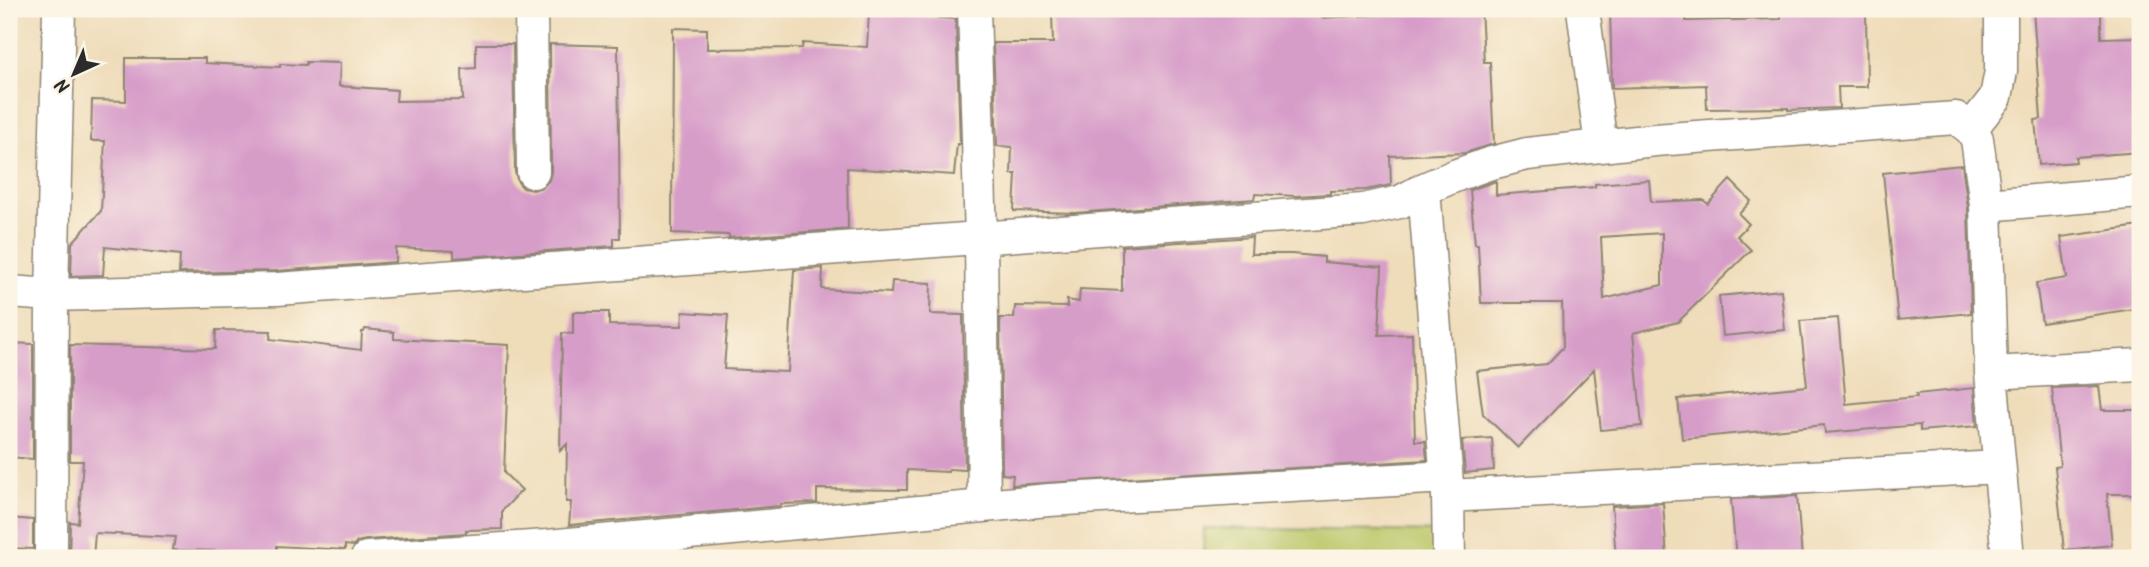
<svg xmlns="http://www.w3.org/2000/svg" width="2149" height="567" font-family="Kalam,sans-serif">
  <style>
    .green { fill: #bac668; stroke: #72784a; stroke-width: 2 }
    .building { fill: #d79dc9; fill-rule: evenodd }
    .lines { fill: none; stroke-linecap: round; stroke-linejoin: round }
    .street-casing { stroke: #8d8472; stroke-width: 35 }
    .street { stroke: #fff; stroke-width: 32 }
  </style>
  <rect width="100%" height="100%" fill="#fcf5e5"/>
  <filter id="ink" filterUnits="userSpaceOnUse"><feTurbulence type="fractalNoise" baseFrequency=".0143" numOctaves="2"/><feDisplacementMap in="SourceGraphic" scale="14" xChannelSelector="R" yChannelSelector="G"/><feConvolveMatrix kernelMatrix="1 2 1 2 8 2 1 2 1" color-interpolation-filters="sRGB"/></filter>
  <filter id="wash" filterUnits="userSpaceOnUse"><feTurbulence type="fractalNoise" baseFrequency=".00686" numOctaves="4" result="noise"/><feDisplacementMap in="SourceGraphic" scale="28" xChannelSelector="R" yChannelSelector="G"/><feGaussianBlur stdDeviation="1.57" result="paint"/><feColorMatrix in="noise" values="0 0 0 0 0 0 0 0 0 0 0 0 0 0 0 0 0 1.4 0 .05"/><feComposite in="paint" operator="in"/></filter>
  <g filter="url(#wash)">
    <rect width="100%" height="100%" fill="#efdcb9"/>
    <!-- green -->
    <path class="green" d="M1204,528l244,4v26h-245z"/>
    <g id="blocks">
      <!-- building -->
      <path class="building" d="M1166,9h155l1,9 75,-4 -1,-5h85l3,53h6l4,82 -29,9 -75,3 1,29 -25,5 -36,1v3l-34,2 -41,-2 -1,5 -179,14 -61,-2 2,-37h-5l1,-27 -15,-1 -4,-103h60l-1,-29 66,-2 48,3z
        M1610,9h76v12l95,-2v-10h85l1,78h-29l1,21 -51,2v-2l-81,1 -1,-24 -94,3z
        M2033,9h68v29l39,-1v115l-65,5 1,5 -37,3 -4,-45 6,-1z
        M869,13l87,6 4,125h-3l-3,31 -107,-7 1,61 -119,9v-3l-57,-2 1,-205 34,1v20l95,-1 1,-5 64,4z
        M476,44h37l2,128 3,10 5,6 10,2 10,-3 6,-7 2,-8 -1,-128 68,2 2,192h-6v8l-160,12v-7l-58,-3v14l-120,9 -97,2 1,-18 -75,-8 -2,28 -32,1 1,-33 29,-32 4,-70h-14l1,-41 34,1v-43h79v5l75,4v-3l26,1v-3l34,1 -1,23 58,4 -1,11 67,-1 -1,-31 14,-1z
        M1962,165l6,42 3,106 -73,7 -15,-147z
        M1649,180l2,22 52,-2 5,4 22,-24 21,21 -12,13 10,10 -12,12 14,14 -73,72 -45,11 9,93 -41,4 -7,-61 -76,79 -35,-34 -6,-43 70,-7 16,-17 -1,-44h-81l-3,-59h-3l-5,-54 26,-9v14l99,-8v-3zM1662,233v52l-58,14 -3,-62z
        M2140,226v82l-98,15 -6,-40 31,-5 -6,-41z
        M1252,237l-1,17h41l32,3v5l58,5 -3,68 33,-1 3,107h10l2,19 -415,25 1,-10 -11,-1 -2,-156h14l1,-12 52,1v-7l12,2 1,-13 42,2v-45z
        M823,268l-1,21 69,4 1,-12 39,2 -1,31 33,1 2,155 -16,-1 -1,3 -41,-2v20l-90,-1v14l-37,1v2l-211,19 2,-23h-5l1,-58 -7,7 2,-118 11,1v-22h36v13l73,1 1,-14 45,3 -4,54 64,3 6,-102z
        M1781,290l4,40 -62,6 -4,-40z
        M1838,318l8,86 71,-7 -1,-3 58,-6 3,38 -57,5v-6l-95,8 -1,-8 -142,14 -4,-40 129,-13 -7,-65z
        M365,329l29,3v7l115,6 -5,128 18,17 -20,21v18l-36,1v3l-100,7 -9,2 -3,4 -9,-1v5l-68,-4v7l-54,-3v1l-50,-1 2,-13 -80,-4 -2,25h-24l1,-36 8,1 5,-62h-13v-116l145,4 1,-19 55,1 -1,8 91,11 1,-18h2z
        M9,343l24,1v115l-24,-2z
        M2099,386l3,24h38v84h-33l5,51 -48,5 -9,-83 5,-1 -8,-78z
        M1492,438l2,32 -29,3 -3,-33z
        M1797,496l5,62h-66l-5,-59z
        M1663,503l4,55h-51l-4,-52z
        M9,518l24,2v29l-24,-1z"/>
    </g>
  </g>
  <g filter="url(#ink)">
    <use href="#blocks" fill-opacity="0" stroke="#8d8472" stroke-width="2"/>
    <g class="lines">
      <!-- street casing -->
      <g class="street-casing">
        <path id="street" d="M531,9l2,163
          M974,9l7,229 3,268
          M1583,9l18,137
          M1971,129l25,-32 5,-26v-62
          M1424,189l24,307 1,62
          M1986,205l154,-13
          M9,292l43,3 225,-6 1086,-79 37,-8 24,-13 33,-14 31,-11 39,-10 128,-14 301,-22 15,11 6,10 9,66 5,168 17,185
          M1991,373l149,-8
          M1448,496l551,-29
          M51,558l1,-263 7,-286
          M367,558l180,-12 502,-46 397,-23"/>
      </g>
      <!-- street -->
      <use href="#street" class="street"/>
    </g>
  </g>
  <!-- margin -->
  <rect width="2149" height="567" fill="none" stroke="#fcf5e5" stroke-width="35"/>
  <!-- north arrow -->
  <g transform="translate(74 74) rotate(224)" stroke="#fcf5e5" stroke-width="5" paint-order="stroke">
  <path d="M0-5L12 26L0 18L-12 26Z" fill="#2b2b2b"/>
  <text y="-10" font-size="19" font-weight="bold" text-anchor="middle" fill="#2b2b2b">N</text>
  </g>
</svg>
